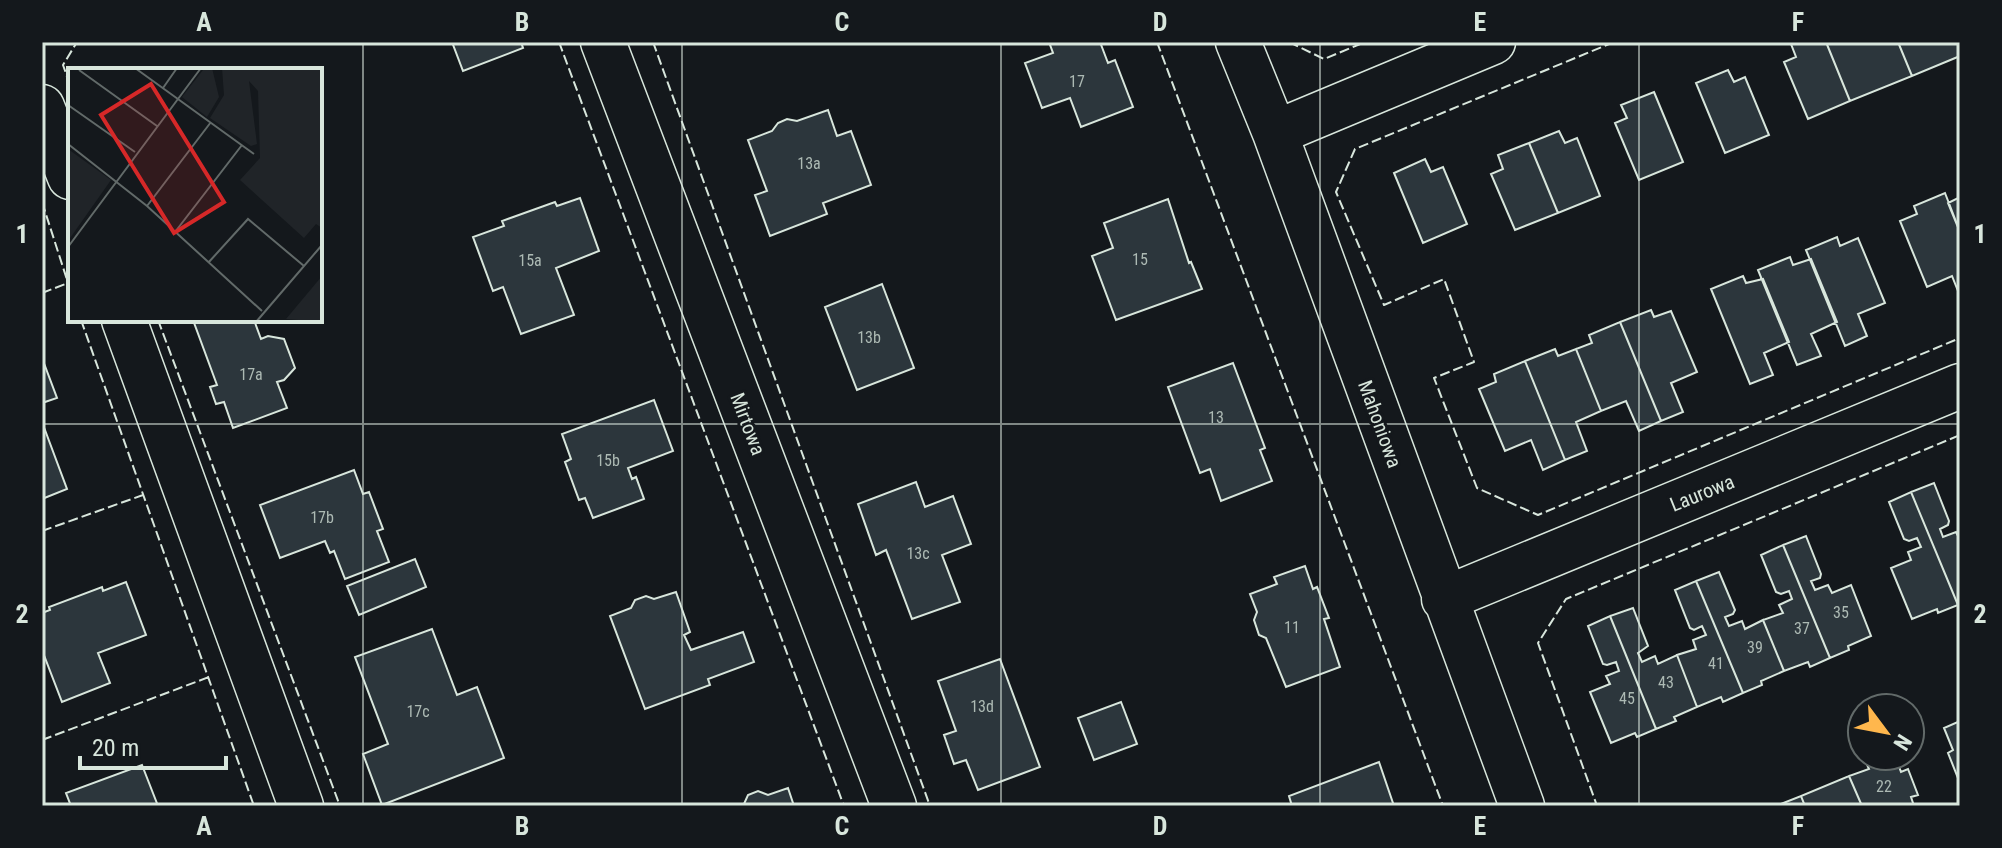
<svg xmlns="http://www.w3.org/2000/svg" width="2002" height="848" font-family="'Roboto Condensed',sans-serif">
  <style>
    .building { fill: #2c363c; stroke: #d8e6dc; stroke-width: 2 }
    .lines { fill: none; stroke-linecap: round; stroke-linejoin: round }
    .street-casing { stroke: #d8e6dc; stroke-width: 47 }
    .street { stroke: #14181c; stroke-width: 44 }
    .fence { stroke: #d8e6dc; stroke-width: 2; stroke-dasharray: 10 4; stroke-linecap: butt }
    .grid { fill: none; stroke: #d8e6dc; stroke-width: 2; stroke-opacity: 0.55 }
    .labels { text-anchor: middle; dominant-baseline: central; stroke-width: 6; stroke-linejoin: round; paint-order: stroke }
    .number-label { font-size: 16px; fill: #adbab4 }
    .street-label { font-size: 20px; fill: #d8e6dc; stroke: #14181c }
    .inset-road { fill: none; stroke: #626a69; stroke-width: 2 }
    .view { fill: #d62828; fill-opacity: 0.15; stroke: #d62828; stroke-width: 4 }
    .inset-edge { fill: none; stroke: #d8e6dc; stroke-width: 4 }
    .neatline { fill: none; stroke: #d8e6dc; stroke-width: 3 }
    .grid-label { font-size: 26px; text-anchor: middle; font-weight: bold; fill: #d8e6dc }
  </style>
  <rect width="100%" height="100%" fill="#14181c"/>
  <!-- building -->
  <path class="building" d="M452,42h69l2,6 -60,23z
    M1049,42h51l8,21 7,-3 18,47 -52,20 -11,-29 -28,10 -17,-45 28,-10z
    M1795,42h31l24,59 -42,18 -24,-57 12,-5 -5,-13z
    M1826,42h72l14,34 -62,25z
    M1898,42h62v14l-48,20z
    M1728,70l6,12 11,-5 24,58 -44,18 -29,-70z
    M1654,92l29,70 -44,18 -24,-57 12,-5 -6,-13z
    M828,110l9,26 14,-5 20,54 -48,18 4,11 -57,22 -15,-41 12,-4 -19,-51 24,-9 6,-8 9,-4 10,2z
    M1559,131l6,12 12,-5 23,58 -42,17 -29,-70z
    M1529,143l29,70 -43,17 -24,-56 12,-5 -5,-14z
    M1425,159l6,13 12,-5 24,57 -44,19 -29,-70z
    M1945,193l15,39v64l-8,-20 -25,11 -27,-66 17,-7 -3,-8z
    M1960,197v35l-12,-29z
    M580,198l19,53 -43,17 18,47 -53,19 -18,-47 -10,4 -20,-54 31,-11 -2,-5 53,-19 2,4z
    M1168,199l21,64 2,-1 11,27 -86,31 -24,-64 21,-8 -9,-25z
    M1837,237l3,9 18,-8 27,65 -27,11 9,22 -22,10 -39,-96z
    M1790,257l3,8 18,-6 26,63 -26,12 10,22 -24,9 -39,-95z
    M1743,276l3,7 17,-4 26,63 -25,11 9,22 -23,9 -39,-95z
    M882,284l32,84 -57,22 -32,-83z
    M1651,310l3,7 17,-6 26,61 -26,11 12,29 -22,9 -41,-99z
    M193,320h61l7,19 7,-3 16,3 11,29 -11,12 -7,2 10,26 -54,20 -9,-26 -8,2 -6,-17 7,-2z
    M1620,322l41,99 -22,10 -13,-30 -25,10 -25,-62 16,-6 -3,-8z
    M1555,349l3,7 18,-7 25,62 -25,11 11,29 -22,9 -40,-99z
    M42,358l15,40 -15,5z
    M1525,361l40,99 -22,10 -12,-30 -26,11 -26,-62 17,-7 -2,-8z
    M1233,363l32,85 -5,2 12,31 -51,20 -11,-32 -10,4 -32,-86z
    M654,400l19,51 -45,17 4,11 4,-2 8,22 -51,19 -8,-20 -6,2 -14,-38 6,-3 -9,-25z
    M42,422l25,67 -25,10z
    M354,470l9,24 6,-2 14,37 -6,2 12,31 -44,17 -11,-28 -4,2 -5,-12 -45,17 -20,-53z
    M916,482l9,25 28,-11 18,48 -29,11 18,47 -48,17 -26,-69 -10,5 -18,-51z
    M1934,483l15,38 -1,4 -8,4 3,8 13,-5 4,8v64l-2,1 -47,-113z
    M1911,492l47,113 -20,8 -1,-4 -25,10 -21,-51 20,-8 -3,-8 13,-5 -4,-9 -8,3 -5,-2 -15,-37z
    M1806,536l15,38 -1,4 -9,3 4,9 13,-5 4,8 19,-8 20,51 -23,10 1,4 -19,8 -47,-113z
    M1783,545l47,113 -20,9 -2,-5 -24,9 -21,-51 20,-7 -4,-8 13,-6 -3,-8 -8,3 -5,-2 -15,-37z
    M415,559l11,28 -67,28 -12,-29z
    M1305,566l8,23 4,-2 12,31 -5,1 16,48 -54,20 -20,-49 -7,-3 -5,-15 3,-8 -7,-18 27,-10 -3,-7z
    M1719,572l16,38 -2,4 -8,3 4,9 13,-5 3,8 18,-9 21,51 -23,10 1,4 -19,8 -47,-112z
    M1696,581l47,112 -20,9 -2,-5 -24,10 -20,-52 19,-6 -3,-9 13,-5 -4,-9 -8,4 -4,-2 -15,-38z
    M126,582l20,53 -48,18 12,30 -48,19 -20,-52v-37l8,-3 -1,-3 53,-20 1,4z
    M676,592l14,40 -6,3 7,15 52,-18 11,30 -46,17 2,6 -65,24 -35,-93 21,-8 4,-8 11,-4 8,3z
    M1633,608l15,38 -10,7 4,9 13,-6 3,8 19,-9 20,52 -23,10 2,4 -20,8 -46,-113z
    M1610,616l46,113 -19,8 -2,-4 -24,10 -21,-51 20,-8 -4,-8 13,-5 -3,-9 -9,3 -4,-1 -15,-38z
    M432,629l25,66 20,-8 27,71 -122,47 -19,-51 25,-10 -33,-87z
    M1000,659l40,108 -62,23 -12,-30 -12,4 -10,-29 12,-4 -18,-50z
    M1121,702l16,42 -43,16 -16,-42z
    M1960,721v56l-2,1 -10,-25 5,-3 -9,-22z
    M1876,756h19l6,16 7,-3 10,26 -7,2 3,9h-52l-13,-30 20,-7 -4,-9z
    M1379,762l15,44h-102l-3,-10z
    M142,765l16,41h-87l-5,-13z
    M1849,776l13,30h-57l-4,-10z
    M788,788l6,18h-55l5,-2 4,-9 10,-4 10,4z
    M1801,796l4,10h-29z"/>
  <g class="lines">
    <!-- street casing -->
    <g class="street-casing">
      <path id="street" d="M603,42l291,764
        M1238,42l37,91 247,673
        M42,107l28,70
        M1275,133l218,-91
        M124,320l177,486
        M1444,599l516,-213"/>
    </g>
    <!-- street -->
    <use href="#street" class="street"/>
    <!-- fence -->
    <path class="fence" d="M559,42l285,764
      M653,42l277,764
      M1157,42l286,764
      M1289,42l35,17 41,-17
      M1614,42l-259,107 -19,43 48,113 60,-26 30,83 -40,16 43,110 61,27 422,-177
      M70,85l-7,-20 14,-23
      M42,202l28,87
      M42,293l26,-10
      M81,320l173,486
      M158,320l182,486
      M42,531l101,-36
      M42,740l167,-63
      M1591,806l5,-3 -58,-160 28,-44 394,-164"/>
  </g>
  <!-- grid -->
  <path class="grid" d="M363,42v764M682,42v764M1001,42v764M1320,42v764M1639,42v764M42,424h1918"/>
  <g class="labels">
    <!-- number labels -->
    <g class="number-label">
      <text x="1077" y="81">17</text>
      <text x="809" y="163">13a</text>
      <text x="1140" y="259">15</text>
      <text x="530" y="260">15a</text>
      <text x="869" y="337">13b</text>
      <text x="251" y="374">17a</text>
      <text x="1216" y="417">13</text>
      <text x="608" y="460">15b</text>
      <text x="322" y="517">17b</text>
      <text x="918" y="553">13c</text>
      <text x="1841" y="612">35</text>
      <text x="1292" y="627">11</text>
      <text x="1802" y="628">37</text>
      <text x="1755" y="647">39</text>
      <text x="1716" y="663">41</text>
      <text x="1666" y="682">43</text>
      <text x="1627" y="698">45</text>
      <text x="982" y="706">13d</text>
      <text x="418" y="711">17c</text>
      <text x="1884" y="786">22</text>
    </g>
    <!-- street labels -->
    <g class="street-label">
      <text transform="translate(748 424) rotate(69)">Mirtowa</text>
      <text transform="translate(1380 424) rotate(70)">Mahoniowa</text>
      <text transform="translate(1702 493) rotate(-22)">Laurowa</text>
    </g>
  </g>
  <!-- overview -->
  <g transform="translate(68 68)">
    <rect width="254" height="254" fill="#14181c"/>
    <path d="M144,0l7,29 -12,20 -25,-20 21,-27zM154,0h100v160l-6,-4 -12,14 -64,-58 20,-22 -2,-67 -9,-10 8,63 -6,2 -41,-28 14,-23zM0,81l43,31 -43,61zM254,208v46l-36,-3z" fill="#202428"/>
    <path class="inset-road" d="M67,0l119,86M11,2l78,56M95,20l14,-20M0,37l67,47M0,76l79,62 115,105M79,138l64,-84M107,164l67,-87M0,179l133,-179M140,195l40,-44 56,47M188,254l66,-77"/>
    <path class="view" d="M83,16l73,118 -50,31 -73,-118z"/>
    <rect width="254" height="254" class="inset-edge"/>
  </g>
  <!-- border -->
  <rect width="2002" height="848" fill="none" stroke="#14181c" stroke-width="88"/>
  <!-- north arrow -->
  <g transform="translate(1886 732) rotate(122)"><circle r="38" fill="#14181c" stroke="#626a69" stroke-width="2"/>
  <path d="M0-6L14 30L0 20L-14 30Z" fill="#ffb74d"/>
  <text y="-12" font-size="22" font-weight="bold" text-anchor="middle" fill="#d8e6dc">N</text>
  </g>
  <!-- scale -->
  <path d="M80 756v12h146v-12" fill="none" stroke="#d8e6dc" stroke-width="4"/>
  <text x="92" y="756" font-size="24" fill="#d8e6dc" stroke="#14181c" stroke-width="6" paint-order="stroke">20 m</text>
  <rect x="44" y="44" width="1914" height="760" class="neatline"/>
  <g class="grid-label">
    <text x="204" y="31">A</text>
    <text x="522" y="31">B</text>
    <text x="842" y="31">C</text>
    <text x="1160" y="31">D</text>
    <text x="1480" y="31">E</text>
    <text x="1798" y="31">F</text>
    <text x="22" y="243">1</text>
    <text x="1980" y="243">1</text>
    <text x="22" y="623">2</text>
    <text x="1980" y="623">2</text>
    <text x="204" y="835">A</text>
    <text x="522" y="835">B</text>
    <text x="842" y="835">C</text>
    <text x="1160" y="835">D</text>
    <text x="1480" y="835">E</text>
    <text x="1798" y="835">F</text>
  </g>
</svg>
